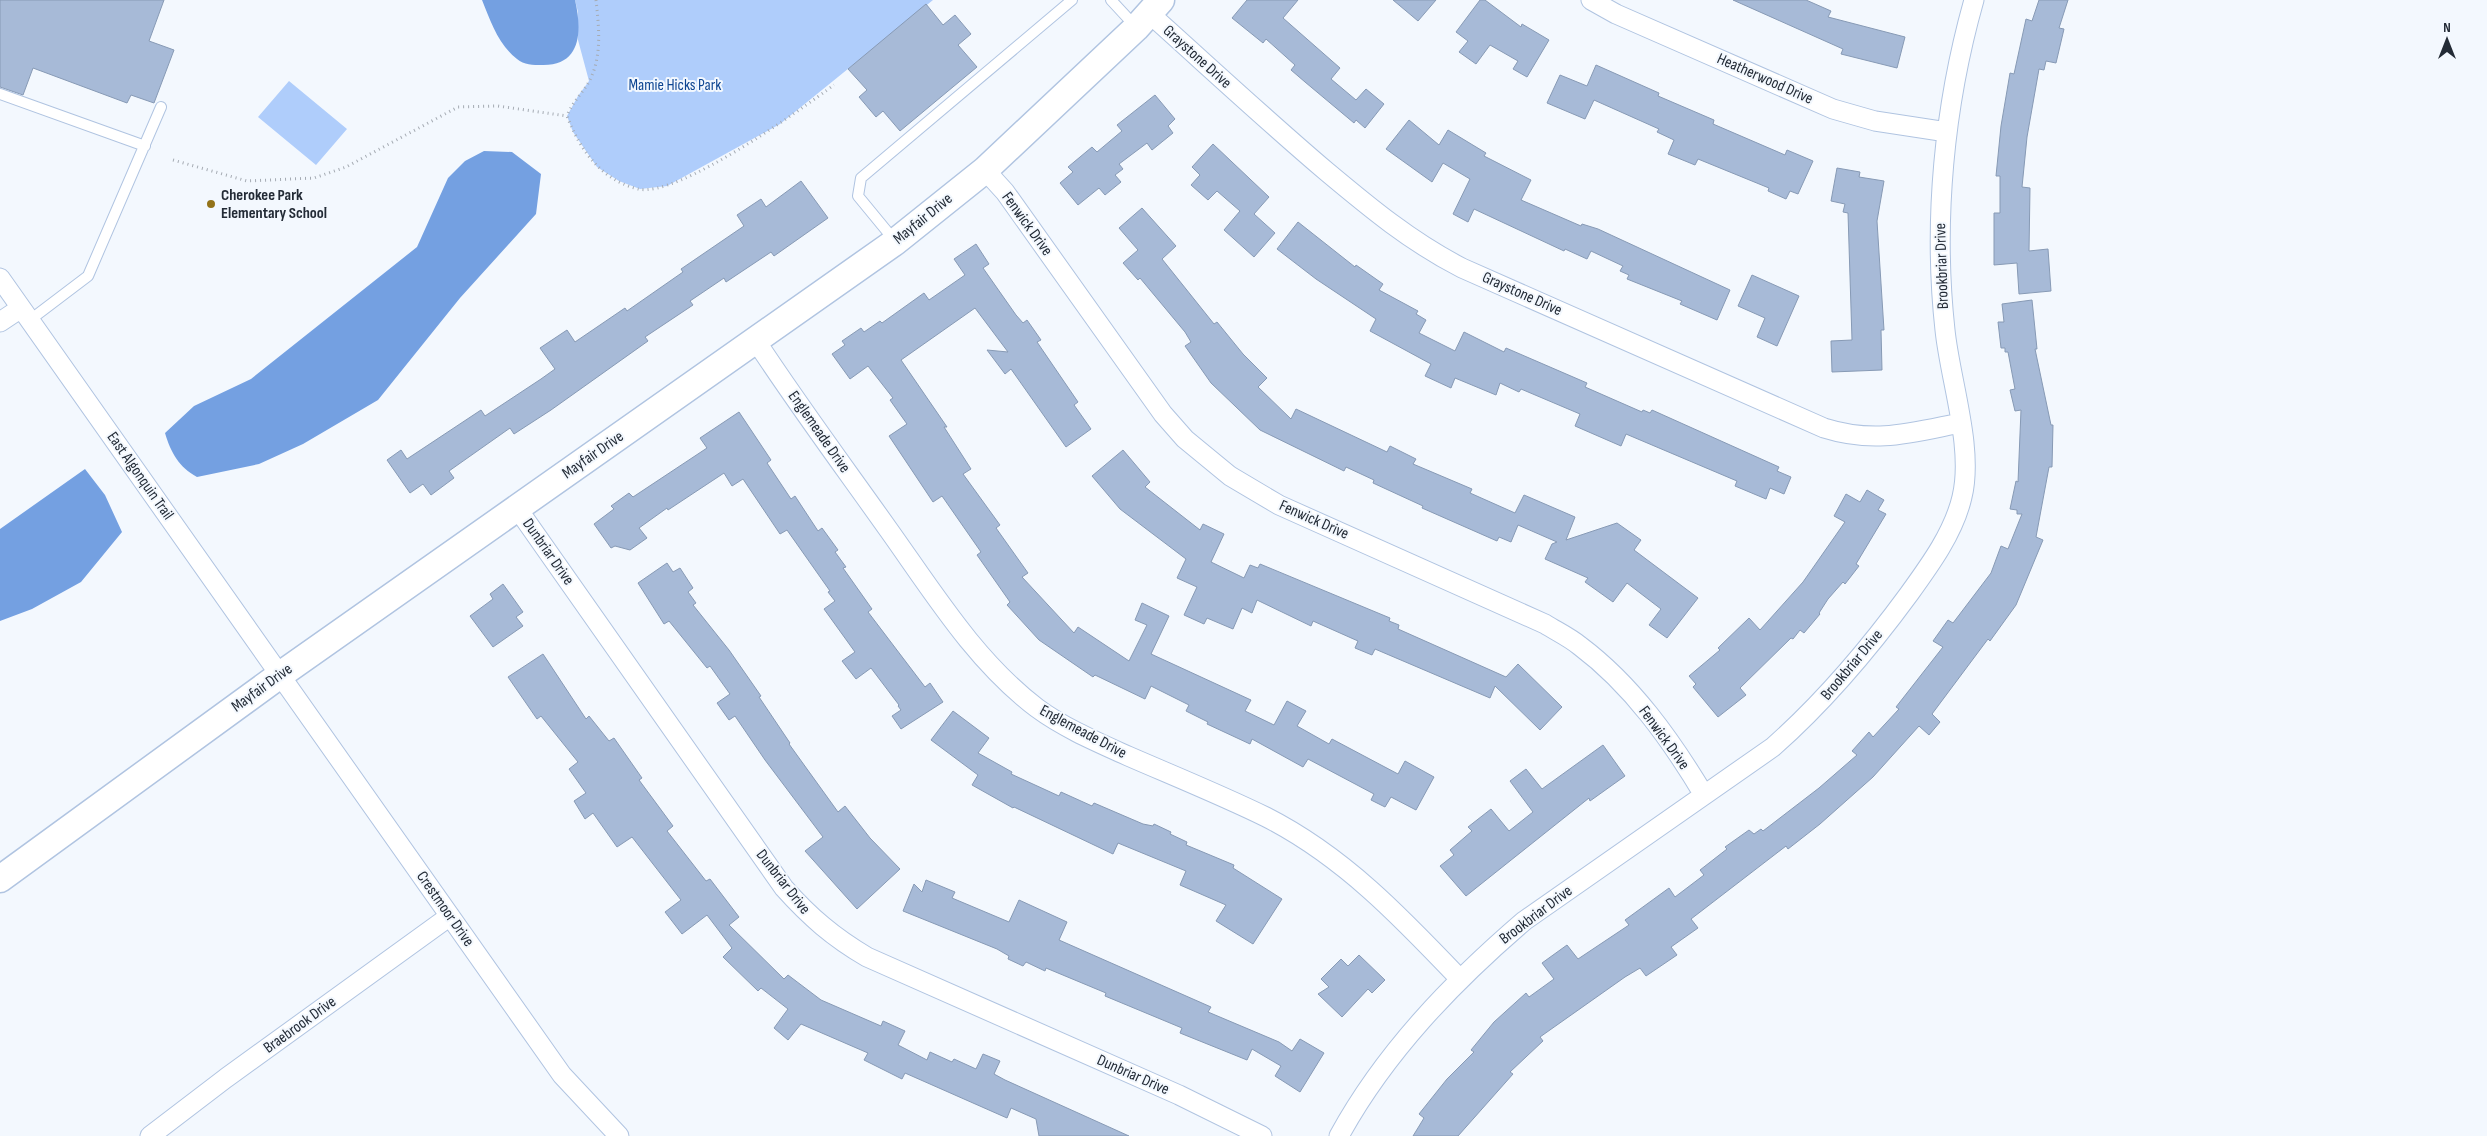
<svg xmlns="http://www.w3.org/2000/svg" width="2487" height="1136" font-family="'Sofia Sans Condensed',sans-serif">
  <style>
    .green { fill: #afcdfb }
    .water { fill: #74a0e1 }
    .building { fill: #a7bad7; stroke: #879ab5 }
    .lines { fill: none; stroke-linecap: round; stroke-linejoin: round }
    .lane-casing { stroke: #b0c4e1; stroke-width: 12 }
    .street-casing { stroke: #b0c4e1; stroke-width: 21 }
    .secondary-casing { stroke: #b0c4e1; stroke-width: 29 }
    .path { stroke: #a5abb3; stroke-width: 3; stroke-dasharray: 1 4; stroke-linecap: butt }
    .lane { stroke: #fff; stroke-width: 10 }
    .street { stroke: #fff; stroke-width: 19 }
    .secondary { stroke: #fff; stroke-width: 26 }
    .poi-dot { fill: #937319; stroke: #f3f8fe; stroke-width: 2 }
    .labels { text-anchor: middle; dominant-baseline: central; stroke-width: 4; stroke-linejoin: round; paint-order: stroke }
    .street-label { font-size: 16px; fill: #232b36; stroke: #f3f8fe }
    .park-label { font-size: 16px; fill: #0d4591; stroke: #f3f8fe }
    .poi-label { font-size: 16px; font-weight: bold; fill: #232b36; stroke: #f3f8fe; text-anchor: start }
  </style>
  <rect width="100%" height="100%" fill="#f3f8fe"/>
  <!-- green -->
  <path class="green" d="M575,0h358l-153,124 -113,62 -27,3 -21,-8 -22,-14 -24,-35 -6,-16 11,-20 11,-15 -11,-41v-28z
    M289,81l58,48 -31,36 -58,-48z"/>
  <!-- water -->
  <path class="water" d="M482,0h93c7,30 7,66 -33,65 -9,0 -18,0 -25,-6 -19,-15 -26,-37 -35,-59z
    M484,151l28,1 29,22 -5,40 -76,84 -82,102 -75,44 -44,20 -62,13c-18,-10 -26,-24 -32,-44l29,-27 57,-27 166,-132 31,-69 17,-17z
    M85,469l20,26 17,37 -41,50 -49,27 -32,12v-92z"/>
  <!-- building -->
  <path class="building" d="M0,0h164l-15,41 25,9 -20,53 -23,-8 -4,8 -94,-35 -10,27 -23,-8z
    M1247,0h51l-15,18 57,50 -9,11 25,21 10,-11 18,15 -19,24 -9,-8 -2,3 -49,-41 -14,-12 4,-5 -29,-26 -3,4 -31,-25z
    M1393,0h43l-18,21z
    M1480,0h5l36,27 1,-3 27,16 -22,37 -14,-8 5,-8 -28,-16 -14,19 -17,-12 9,-11 -12,-9z
    M1733,0h73l25,11 -3,6 77,20 -8,31 -56,-14 2,-5z
    M2039,0h29l-9,28 5,1 -8,34 -10,-2 -2,9 -5,-1 -12,68 -5,50 8,1 -1,63 19,-2 3,42 -32,3 -2,-31 -23,2v-52h6v-37h-4l5,-50 9,-53 4,1 12,-55 6,2z
    M926,4l17,21 12,-10 16,19 -13,11 19,22 -77,64 -17,-20 -7,6 -17,-20 8,-7 -19,-21z
    M1596,65l63,28 -1,3 56,24 -1,4 72,31 2,-5 26,11 -15,33 -8,-3 -4,8 -18,-8 1,-3 -71,-29 -3,6 -27,-11 6,-14 -17,-8 2,-3 -65,-29 -9,19 -38,-16 13,-28 27,11z
    M1155,95l20,24 -7,7 5,7 -21,17 -5,-7 -28,21 4,5 -8,6 6,7 -16,13 -6,-7 -21,17 -18,-22 13,-11 -5,-5 24,-20 5,5 25,-21 -5,-6z
    M1409,120l30,25 9,-15 38,23 -2,3 47,24 -10,20 60,26 1,-2 16,5 132,61 -13,30 -37,-16 2,-3 -55,-22 2,-4 -9,-4 3,-5 -32,-15 -4,8 -22,-10 -1,2 -90,-42 -6,13 -15,-8 17,-35 -27,-16 -11,19 -46,-33z
    M1213,144l56,53 -15,17 21,19 -21,24 -30,-27 16,-19 -23,-20 -9,9 -17,-15 9,-10 -8,-8z
    M1837,168l23,4 -1,5 25,4 -7,40 7,109h-3l1,40 -50,2 -1,-31 21,-1 -4,-127 -5,-1 2,-8 -14,-3z
    M801,181l27,37 -54,38 -3,-4 -45,30 -2,-4 -34,23 3,4 -48,32 3,4 -97,69 -37,24 -4,-6 -61,43 5,7 -23,17 -8,-11 -13,9 -23,-33 14,-10 6,9 74,-49 4,6 56,-37 14,-10 -15,-21 27,-18 8,12 50,-34 2,3 56,-39 -2,-3 63,-43 -7,-11 24,-16 5,8z
    M1142,208l34,38 -14,13 52,65 3,-2 26,32 24,24 -9,9 33,32 5,-10 91,43 3,-6 26,13 -3,5 59,25 -2,4 45,20 9,-18 51,22 -9,23 51,-17 24,17 -7,10 64,48 -31,40 -18,-13 12,-16 -34,-26 -14,19 -28,-20 3,-4 -43,-19 7,-15 5,-2 -39,-17 -7,17 -12,-5 -2,4 -75,-33 1,-2 -50,-23 1,-3 -28,-13 -2,4 -84,-41 -49,-47 -26,-37 6,-4 -6,-10 -45,-54 -2,2 -15,-17 15,-13 -19,-22z
    M1298,222l57,45 1,-2 27,19 -4,6 39,21 -2,3 10,6 -7,13 36,18 9,-19 40,20 2,-4 81,35 -2,4 57,25 1,-2 7,3 2,-3 127,57 -2,4 14,6 -7,17 -14,-6 -4,11 -31,-13 2,-5 -111,-47 -5,12 -46,-20 5,-12 -59,-25 -2,3 -19,-9 -4,12 -41,-17 -4,10 -26,-12 6,-12 -61,-33 6,-12 -60,-40 -39,-30z
    M976,244l13,20 -6,4 33,47 7,8 4,-3 14,20 -4,2 41,60 -4,3 17,24 -25,18 -55,-78 -6,5 -18,-24 21,2 -33,-44 -74,52 46,67h-3l27,42 -8,5 37,51 -4,3 32,45 -6,4 52,56 4,-6 51,34 18,-36 -12,-5 7,-17 27,13 -18,38 100,46 -6,11 29,14 13,-24 19,10 -9,15 32,18 3,-5 66,35 7,-13 29,16 -18,33 -25,-13 -6,10 -14,-7 3,-6 -66,-35 -5,8 -51,-28 -2,5 -43,-20 1,-2 -22,-11 3,-6 -38,-19 -6,13 -50,-24 -2,2 -54,-37 -32,-35 3,-3 -33,-47 4,-3 -39,-56 -9,6 -44,-66 18,-12 -17,-24 3,-2 -25,-32 -18,13 -18,-25 13,-9 -3,-4 19,-13 3,4 16,-11 2,2 42,-30 5,7 36,-25 -11,-16z
    M1752,275l47,21 -22,50 -20,-9 8,-19 -27,-12z
    M2032,300l5,49h-2l16,76h2l-1,42h-3l-13,70 7,3 -27,65 -26,36 -2,-2 -56,75 8,8 -11,13 -10,-9 -46,51 -53,47 -32,25 -2,-3 -95,73 7,9 -27,19 6,8 -31,21 -6,-8 -15,9 -85,60 3,4 -33,31 3,2 -55,62h-45l11,-18 -5,-4 28,-35 27,-27 -3,-2 23,-28 32,-29 3,4 25,-18 -12,-16 25,-18 11,14 51,-34 -4,-5 44,-32 6,9 29,-22 -4,-5 27,-21 -2,-2 24,-17 5,4 7,-5 2,2 56,-43 38,-33 -5,-4 17,-19 4,5 26,-28 -3,-2 47,-60 -10,-6 15,-21 5,3 38,-50 10,-27 7,3 14,-35h-5v-4l-7,-1 6,-28 2,1 3,-72 -6,1 -5,-21 5,-1 -7,-37h-3v-4h-4l-3,-26h6l-2,-18z
    M739,412l32,48 -4,3 24,36 4,-3 23,35 4,-3 16,22 -3,2 11,15 -3,1 29,41 -4,3 57,75 5,-4 13,19 -42,27 -9,-13 9,-6 -3,-4 1,-1 -28,-37 -15,11 -14,-18 13,-9 -31,-43 11,-8 -7,-9 2,-1 -43,-61 -7,4 -37,-55 -11,7 -8,-13 -56,37 -1,-2 -28,20 8,10 -17,12 -15,-4 -4,2 -17,-24 20,-15 -3,-3 18,-13 4,4 74,-49 -7,-10z
    M1123,450l27,32 -5,5 55,43 3,-6 21,10 -13,28 33,16 6,-13 8,3 2,-4 130,54 -1,3 10,4 -1,4 108,48 12,-13 44,43 -22,23 -45,-44 -5,12 -115,-49 -3,6 -17,-7 3,-7 -45,-20 -2,5 -54,-26 -5,13 -10,-5 -9,21 -26,-11 -3,6 -20,-9 13,-28 -20,-9 9,-19 -66,-50 -28,-33z
    M1867,490l17,10 -6,10 8,4 -30,50 3,2 -14,18 -2,-2 -15,17 -9,14 1,1 -16,19 -4,-3 -7,9 -2,-1 -51,50 6,7 -28,22 -25,-30 3,-3 -7,-8 31,-26 -2,-2 31,-30 11,12 43,-48 42,-60 -11,-6 12,-22 14,8z
    M667,563l6,9 7,-4 13,20 -5,4 8,11 -3,2 36,45 32,46 -2,1 31,46 -1,1 49,68 7,-6 25,32 30,31 -43,40 -52,-58 18,-14 -58,-77 -30,-44 -6,4 -12,-17 13,-9 -20,-28 -3,2 -38,-47 -5,3 -26,-41z
    M503,584l20,28 -7,5 7,9 -30,21 -23,-31 23,-17 -3,-5z
    M543,654l43,65 3,-3 20,25 5,-3 28,40 -3,2 34,46 -6,5 39,50 4,-2 29,38 -10,8 55,54 4,-4 33,25 60,26 2,-5 22,10 -7,14 29,15 3,-8 22,10 2,-3 22,10 7,-15 17,7 -6,13 11,6 124,56h-90l-3,-17 -25,-11 -4,10 -102,-45 -3,6 -38,-19 4,-7 -67,-29 -13,16 -14,-12 14,-19 -27,-21 -3,3 -35,-34 9,-9 -25,-33 -25,19 -17,-22 16,-12 -49,-63 -15,10 -24,-34 -8,6 -11,-18 12,-8 -17,-24 9,-7 -37,-46 -4,3 -29,-42z
    M953,711l36,27 -11,15 34,19 -1,2 48,22 2,-4 31,14 2,-3 49,21 10,2 1,-2 17,8 -1,2 17,8 -1,3 48,20 -1,3 49,31 -29,45 -37,-23 10,-16 -46,-20 6,-14 -68,-28 -5,11 -99,-47 -1,1 -41,-23 6,-10 -47,-35z
    M1603,745l22,31 -35,25 -1,-3 -123,98 -26,-30 14,-11 -4,-5 22,-19 -4,-4 23,-18 18,22 24,-19 -23,-31 16,-12 16,20z
    M926,880l29,12 -3,6 57,24 10,-22 48,22 -8,18 152,67 -3,5 71,30 13,9 8,-12 24,14 -24,39 -25,-16 6,-10 -29,-17 -5,11 -67,-27 2,-5 -77,-32 1,-3 -60,-25 -1,3 -19,-9 -3,4 -15,-7 1,-3 -12,-7 -94,-38 11,-27 8,8z
    M1359,955l26,25 -13,13 -4,-4 -26,28 -24,-23 11,-7 -8,-8 20,-20 7,7z"/>
  <g class="lines">
    <!-- lane casing -->
    <g class="lane-casing">
      <path id="lane" d="M1111,0l25,27
        M0,94l145,52
        M895,241l-37,-45 3,-18 211,-178
        M30,320l58,-44 73,-169"/>
    </g>
    <!-- street casing -->
    <g class="street-casing">
      <path id="street" d="M1591,0l25,14 217,95 42,12 72,11
        M1150,14c58,52 116,106 176,157 43,36 85,71 136,97l362,160c51,16 86,5 136,-5
        M985,170l20,22 158,222 22,25 45,37 49,29 266,119c11,7 24,13 35,22 52,39 91,94 124,149
        M0,278l562,797 57,61
        M0,322l21,-14
        M756,341c42,64 88,126 132,188 45,63 87,132 149,179 27,20 60,34 91,48 46,20 93,39 138,61 77,39 135,100 194,162
        M517,508l267,380c26,29 49,49 83,69l312,138 83,41
        M150,1136l76,-58 224,-162
        M1339,1136c46,-84 113,-153 185,-215l249,-174c52,-46 95,-97 136,-153 21,-29 45,-62 53,-97 12,-49 -12,-117 -17,-167 -12,-109 -1,-224 29,-330"/>
    </g>
    <!-- secondary casing -->
    <g class="secondary-casing">
      <path id="secondary" d="M0,879l280,-204 615,-433 90,-72 151,-142 25,-28"/>
    </g>
    <!-- path -->
    <path class="path" d="M596,0c3,28 6,55 -6,80 -7,13 -18,22 -23,36 13,34 34,64 71,73 40,9 162,-79 196,-104
      M173,160l74,21 67,-3 32,-11 112,-60 40,-1 69,10"/>
    <!-- lane -->
    <use href="#lane" class="lane"/>
    <!-- street -->
    <use href="#street" class="street"/>
    <!-- secondary -->
    <use href="#secondary" class="secondary"/>
  </g>
  <!-- markers -->
  <circle class="poi-dot" cx="211" cy="204" r="5"/>
  <g class="labels">
    <!-- street labels -->
    <g class="street-label">
      <text transform="translate(1197 57) rotate(42)">Graystone Drive</text>
      <text transform="translate(1765 79) rotate(24)">Heatherwood Drive</text>
      <text transform="translate(923 219) rotate(-39)">Mayfair Drive</text>
      <text transform="translate(1027 224) rotate(54)">Fenwick Drive</text>
      <text transform="translate(1942 266) rotate(-92)">Brookbriar Drive</text>
      <text transform="translate(1522 294) rotate(24)">Graystone Drive</text>
      <text transform="translate(819 432) rotate(55)">Englemeade Drive</text>
      <text transform="translate(593 455) rotate(-35)">Mayfair Drive</text>
      <text transform="translate(140 476) rotate(55)">East Algonquin Trail</text>
      <text transform="translate(1314 520) rotate(24)">Fenwick Drive</text>
      <text transform="translate(548 552) rotate(55)">Dunbriar Drive</text>
      <text transform="translate(1852 665) rotate(-50)">Brookbriar Drive</text>
      <text transform="translate(262 688) rotate(-36)">Mayfair Drive</text>
      <text transform="translate(1083 732) rotate(28)">Englemeade Drive</text>
      <text transform="translate(1664 738) rotate(54)">Fenwick Drive</text>
      <text transform="translate(783 882) rotate(52)">Dunbriar Drive</text>
      <text transform="translate(445 909) rotate(55)">Crestmoor Drive</text>
      <text transform="translate(1536 915) rotate(-37)">Brookbriar Drive</text>
      <text transform="translate(300 1025) rotate(-36)">Braebrook Drive</text>
      <text transform="translate(1133 1075) rotate(24)">Dunbriar Drive</text>
    </g>
    <!-- park labels -->
    <g class="park-label">
      <text x="675" y="85">Mamie Hicks Park</text>
    </g>
    <!-- poi labels -->
    <g class="poi-label">
      <text x="221" y="195">Cherokee Park<tspan x="221" dy="18">Elementary School</tspan></text>
    </g>
  </g>
  <!-- north arrow -->
  <g transform="translate(2447 40)" stroke="#f3f8fe" stroke-width="4" paint-order="stroke">
  <path d="M0-4L9 19L0 12L-9 19Z" fill="#232b36"/>
  <text y="-8" font-size="14" font-weight="bold" text-anchor="middle" fill="#232b36">N</text>
  </g>
</svg>
